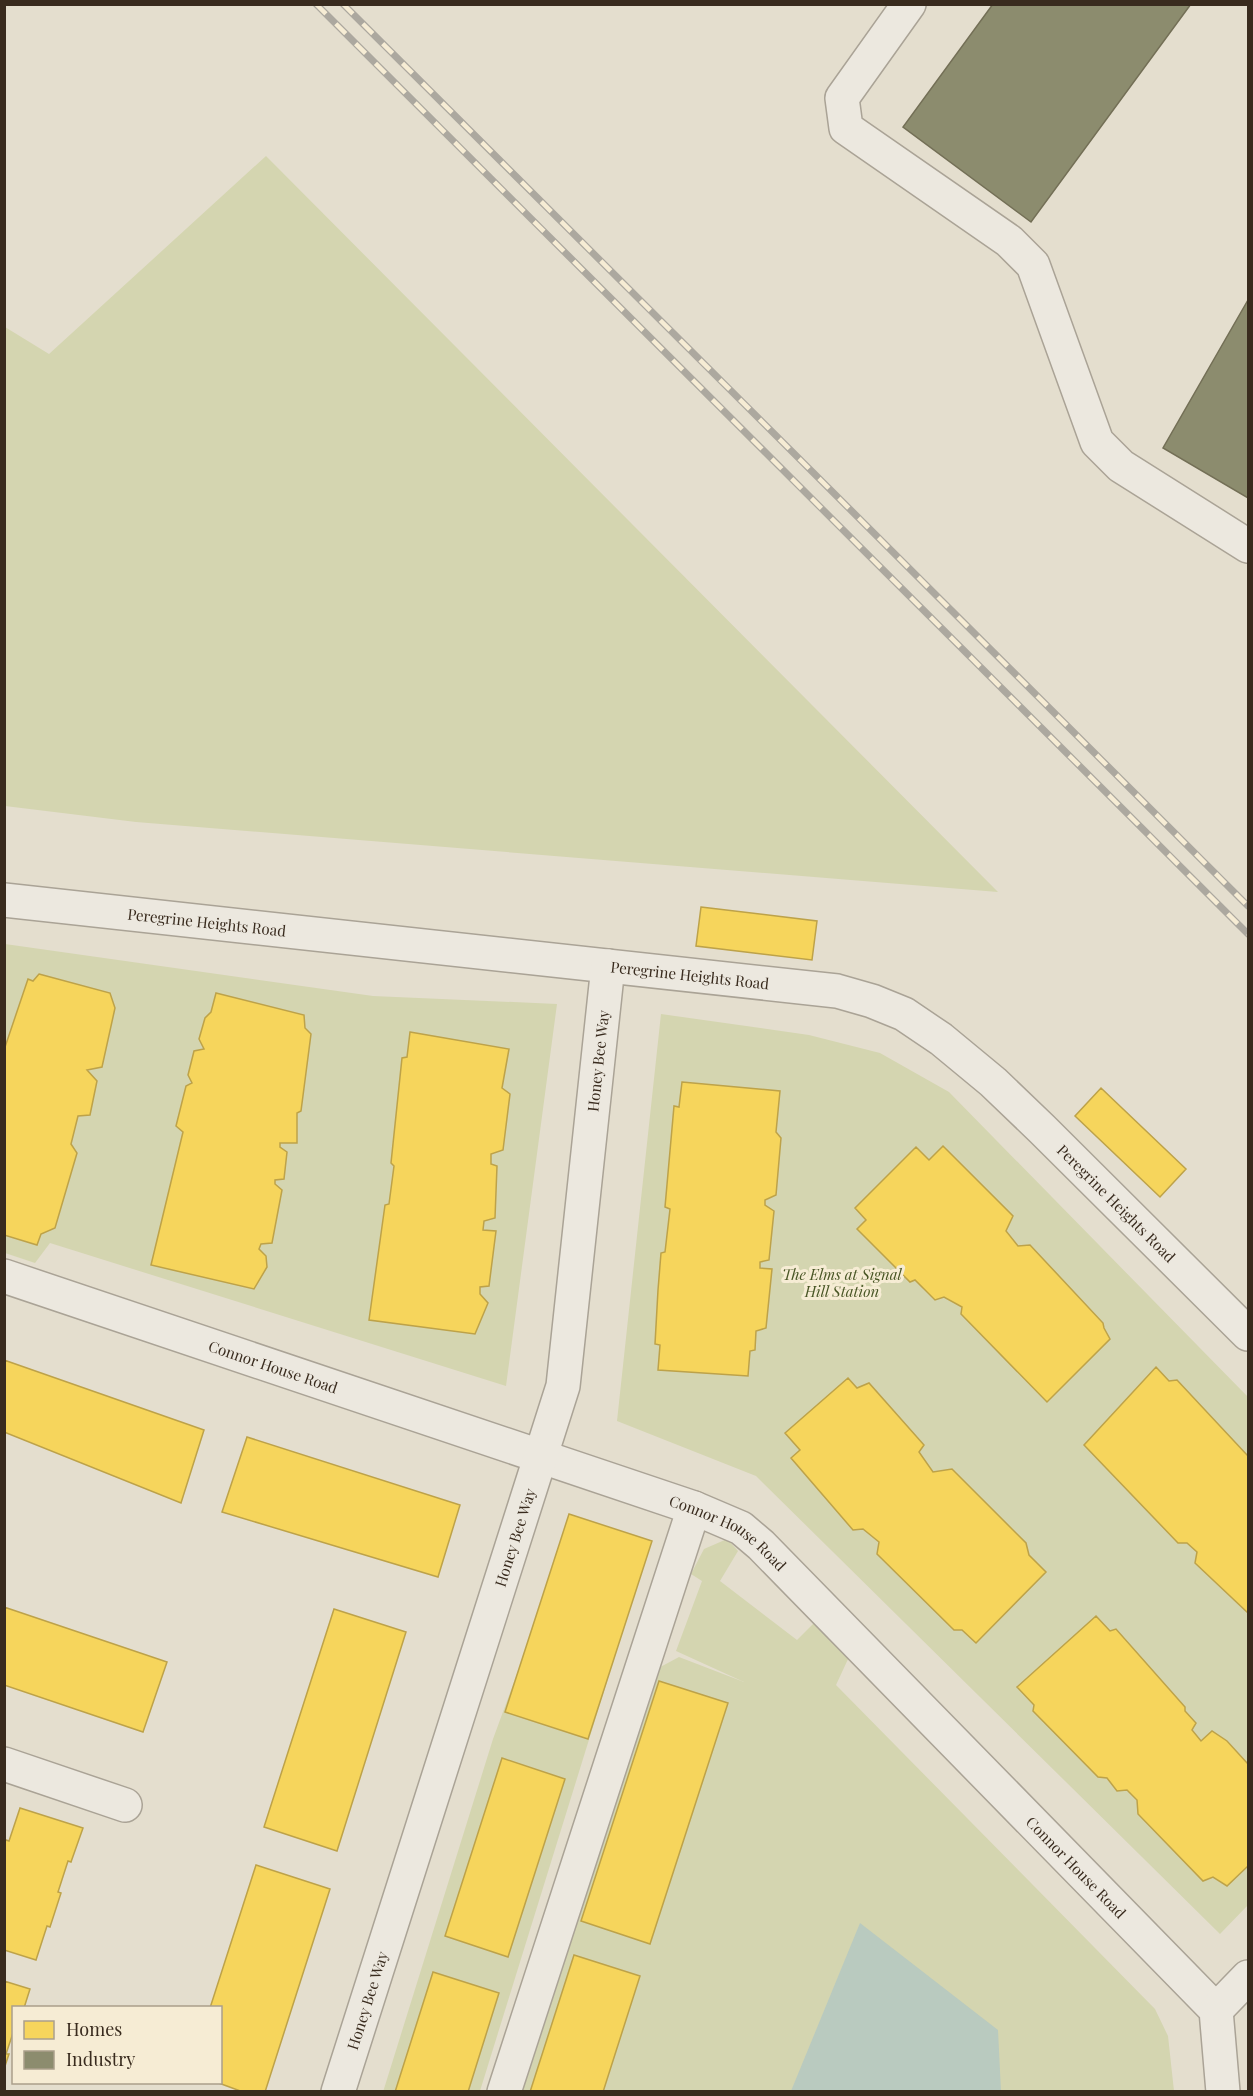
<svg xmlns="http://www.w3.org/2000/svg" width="1253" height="2096" font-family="'Playfair Display',serif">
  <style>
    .green { fill: #d4d5b0 }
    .water { fill: #b9cabf }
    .homes { fill: #f6d55c; stroke: #bda249; stroke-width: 1.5 }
    .industry { fill: #8c8c6e; stroke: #736f56; stroke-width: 1.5 }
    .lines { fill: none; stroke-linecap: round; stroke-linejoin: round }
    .minor-casing { stroke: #aaa396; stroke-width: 36 }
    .minor { stroke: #ece8df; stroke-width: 33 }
    .rail-casing { stroke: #aca89f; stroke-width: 7 }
    .rail { stroke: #f6ecd4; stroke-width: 4.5; stroke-dasharray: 14; stroke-linecap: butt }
    .labels { text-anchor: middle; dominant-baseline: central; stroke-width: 6; stroke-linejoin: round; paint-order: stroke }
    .street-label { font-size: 15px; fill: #392b1e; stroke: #f6ecd4 }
    .park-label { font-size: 15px; font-style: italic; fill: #495625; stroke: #f6ecd4 }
  </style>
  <rect width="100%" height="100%" fill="#e4dece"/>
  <!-- green -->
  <path class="green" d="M266,156l732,736 -862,-70 -131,-16v-479l44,27z
    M5,944l368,52 184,8 -51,382 -456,-143 -15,20 -30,-10z
    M661,1014l148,21 71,18 69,39 299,305v508l-28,29 -464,-458 -139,-55z
    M573,1521l77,22 -170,548 -97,1 110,-353z
    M727,1539l11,12 -18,30 77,59 18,-18 34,35 -13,28 319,324 13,27 6,55 -653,1 130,-420 28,-15 65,25 -68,-31 26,-70 -11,-7 13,-25z"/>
  <!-- water -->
  <path class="water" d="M860,1923l138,107 3,61h-210z"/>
  <!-- homes -->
  <path class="homes" d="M701,907l116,14 -5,39 -116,-14z
    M39,974l71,19 5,15 -13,59 -15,3 10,11 -7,34 -12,1 -7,28 6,9 -22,75 -14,6 -4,11 -33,-10v-185l24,-71 5,2z
    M216,993l88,22 1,13 6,6 -10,77 -4,2v30h-17v4l7,5 -3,27 -9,1v4l7,6 -10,53 -11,1 -2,5 7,7 1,11 -13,22 -103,-24 32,-133 -7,-6 10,-40 6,-3 -4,-8 6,-24 10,-2 -5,-10 6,-21 6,-6z
    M410,1032l99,17 -7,39 8,6 -7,56 -12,4v10l6,2 -2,52 -11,3 -1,9 13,1 -7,55 -9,1v7l8,9 -13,31 -106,-14 16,-115 4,-1 5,-38 -3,-3 11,-105 5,-1z
    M682,1082l98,9 -4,41 5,6 -5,57 -11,5v5l9,6 -5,49 -9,2v6l12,1 -6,59 -10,3 -1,19 -5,1 -2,25 -90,-6 2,-25 -5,-1 3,-54 3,-37 4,-1 5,-43 -5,-2 9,-101 5,1z
    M1101,1088l85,81 -26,28 -85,-81z
    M943,1146l70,70 -7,15 12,15 12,-1 73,78 1,5 6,11 -63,63 -86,-88 1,-7 -18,-10 -9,3 -20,-20 -5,2 -53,-53 9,-9 -11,-12 61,-61 13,13z
    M4,1360l200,70 -23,73 -177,-71z
    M1156,1367l13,14 8,-1 71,76v157l-53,-50 2,-11 -10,-9h-9l-94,-98z
    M848,1378l9,10 12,-5 55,62 -5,7 14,20 19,-3 74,74 3,12 17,17 -70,71 -14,-13h-8l-77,-76 2,-12 -16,-13 -10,1 -62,-72 9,-8 -15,-17z
    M247,1437l213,68 -22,72 -216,-65z
    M569,1514l83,27 -64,198 -83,-27z
    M4,1607l163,55 -24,70 -139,-47z
    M334,1609l72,23 -69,219 -73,-24z
    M1096,1616l14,15 6,-2 69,78v4l11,12 -4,7 9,11 11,-10 15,10 21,23v102l-21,20 -14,-9 -10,4 -65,-67 -1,-14 -10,-10 -10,1 -10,-13 -9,-1 -65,-66 1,-6 -17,-18z
    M659,1681l69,22 -78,241 -69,-23z
    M502,1758l63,21 -57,178 -63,-21z
    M20,1808l63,20 -12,34 -3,-1 -10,31 3,1 -11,34 -3,-1 -11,34 -32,-10v-106l2,-4 3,1z
    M256,1865l74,24 -65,203h-22l-27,-10h4v-74h-10z
    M574,1955l66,21 -37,116h-73z
    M433,1972l66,21 -31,99h-73z
    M4,1981l26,8 -6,19h-10v22l-8,24h3l-5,15z"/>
  <!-- industry -->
  <path class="industry" d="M993,4h198l-160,218 -128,-95z
    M1248,300v198l-85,-50z"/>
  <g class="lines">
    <!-- minor casing -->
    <g class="minor-casing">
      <g id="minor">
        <path d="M909,4l-67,94 4,30 163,113 24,24 64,177 24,24 127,80"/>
        <path id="s1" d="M4,900l833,91 35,10 32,13 37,25 52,43 49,47 206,205"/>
        <path id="s2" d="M4,1276l690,232 47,20 20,17 455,465 7,82"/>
        <path d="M4,1764l121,41"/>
        <path d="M1216,2010l32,-33"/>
        <path id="s3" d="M338,2092l225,-706 45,-420"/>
        <path d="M504,2092l190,-584"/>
      </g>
    </g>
    <!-- minor -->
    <use href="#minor" class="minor"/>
    <!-- rail casing -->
    <g class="rail-casing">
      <path id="rail" d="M316,4l932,930
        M343,4l905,902"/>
    </g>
    <!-- rail -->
    <use href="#rail" class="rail"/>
  </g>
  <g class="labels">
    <!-- street labels -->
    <g class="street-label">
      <text stroke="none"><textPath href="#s1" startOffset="204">Peregrine Heights Road</textPath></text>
      <text stroke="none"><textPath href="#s1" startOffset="690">Peregrine Heights Road</textPath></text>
      <text stroke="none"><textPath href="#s3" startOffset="1068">Honey Bee Way</textPath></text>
      <text stroke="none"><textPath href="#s1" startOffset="1194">Peregrine Heights Road</textPath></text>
      <text stroke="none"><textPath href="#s2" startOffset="284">Connor House Road</textPath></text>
      <text stroke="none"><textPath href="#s2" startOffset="770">Connor House Road</textPath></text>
      <text stroke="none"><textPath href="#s3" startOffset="582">Honey Bee Way</textPath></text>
      <text stroke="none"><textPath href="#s2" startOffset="1256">Connor House Road</textPath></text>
      <text stroke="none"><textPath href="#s3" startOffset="96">Honey Bee Way</textPath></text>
    </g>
    <!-- park labels -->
    <g class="park-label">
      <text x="842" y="1274">The Elms at Signal<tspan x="842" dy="17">Hill Station</tspan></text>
    </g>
  </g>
  <!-- border -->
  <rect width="1253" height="2096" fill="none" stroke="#392b1e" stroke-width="12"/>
  <!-- legend -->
  <rect x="12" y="2006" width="210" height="78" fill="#f6ecd4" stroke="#aa9f8b" stroke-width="1.5"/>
  <rect x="24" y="2021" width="30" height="18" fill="#f6d55c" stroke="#aa9f8b" stroke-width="1.5"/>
  <text x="66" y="2036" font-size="18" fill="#392b1e">Homes</text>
  <rect x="24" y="2051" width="30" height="18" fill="#8c8c6e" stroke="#aa9f8b" stroke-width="1.5"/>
  <text x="66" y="2066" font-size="18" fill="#392b1e">Industry</text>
</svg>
